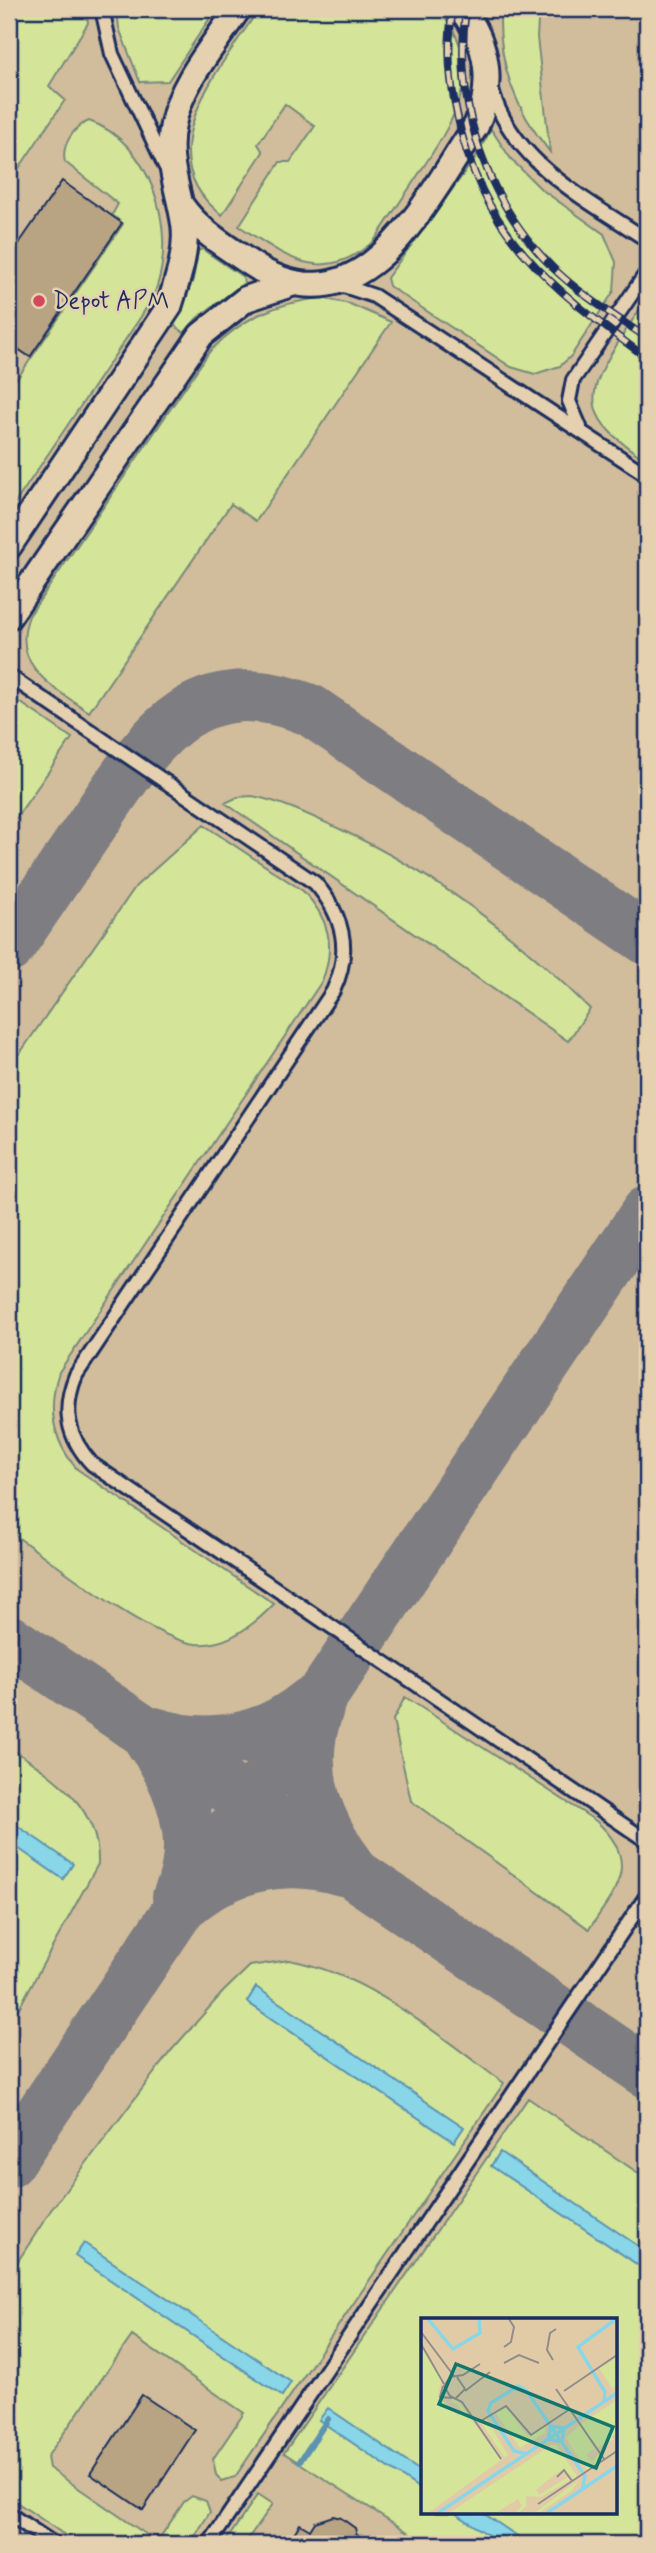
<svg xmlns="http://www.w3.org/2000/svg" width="656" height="2553" font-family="Mynerve,sans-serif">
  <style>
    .built { fill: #d1bc9b; fill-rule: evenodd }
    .green { fill: #d4e498; stroke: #788a7b; stroke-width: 2; fill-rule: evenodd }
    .water { fill: #89d6e8; stroke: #5d93b1; stroke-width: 2 }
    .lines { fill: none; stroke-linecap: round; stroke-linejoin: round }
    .stream { stroke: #5d93b1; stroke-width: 6 }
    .taxiway { stroke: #7e7d82; stroke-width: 52 }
    .building { fill: #b8a482; stroke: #1b2f5e; stroke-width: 2 }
    .lane-casing { stroke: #1b2f5e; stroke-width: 18 }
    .street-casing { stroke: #1b2f5e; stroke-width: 30 }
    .lane { stroke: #e5d0af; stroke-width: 12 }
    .street { stroke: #e5d0af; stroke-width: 24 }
    .rail-casing { stroke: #1b2f5e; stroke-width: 8 }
    .rail { stroke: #e5d0af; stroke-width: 5; stroke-dasharray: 16; stroke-linecap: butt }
    .poi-dot { fill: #d1495b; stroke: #e5d0af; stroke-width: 2.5 }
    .labels { text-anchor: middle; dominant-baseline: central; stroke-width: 5; stroke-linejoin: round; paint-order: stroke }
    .poi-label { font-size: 24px; fill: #1b2f5e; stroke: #e5d0af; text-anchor: start }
    .inset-river { fill: none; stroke: #89d6e8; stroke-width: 3.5 }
    .inset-road { fill: none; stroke: #928d8a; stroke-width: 2 }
    .view { fill: #0f766e; fill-opacity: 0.15; stroke: #0f766e; stroke-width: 3.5 }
    .inset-edge { fill: none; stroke: #1b2f5e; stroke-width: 3.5 }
  </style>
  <rect width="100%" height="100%" fill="#e1cba7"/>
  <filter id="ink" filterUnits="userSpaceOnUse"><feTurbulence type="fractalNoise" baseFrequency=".0143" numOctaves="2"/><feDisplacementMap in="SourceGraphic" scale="14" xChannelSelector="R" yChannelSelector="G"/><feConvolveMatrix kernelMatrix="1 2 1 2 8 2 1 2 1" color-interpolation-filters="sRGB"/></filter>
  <g filter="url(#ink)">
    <!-- built -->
    <path class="built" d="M9,9h638v2535h-638zM423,2320h193v193h-193z"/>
    <!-- green -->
    <path class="green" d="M9,9h77l2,14 -39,63 16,14 -56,83z
      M117,9h99l-48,72 -28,1 -21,-54z
      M259,9h178c52,55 20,107 -15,160 -16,24 -32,48 -48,72 -52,45 -86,17 -135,-15l41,-64h10l25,-36 -30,-22 -27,40 5,8 -41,63c-79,-60 -1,-148 37,-206z
      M500,9h43l-5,13 -1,15 13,115c-35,-43 -52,-87 -50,-143z
      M89,121c62,21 87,107 68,165 -3,10 -10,20 -15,29l-133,197v-138l8,5 106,-155 -11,-9 6,-11 -53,-42c-4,-16 8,-35 24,-41z
      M491,129l20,30 30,30 63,45 12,28 -2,29 -43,65 -11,10 -25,8 -24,-7 -122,-81 -2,-8 89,-121z
      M202,249l41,28 1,6 -47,35 -13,15 -10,-8 19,-45 5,-29z
      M321,298l29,6 41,18 -135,199 -25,-17 -142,208c-36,-25 -79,-46 -60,-96l181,-265c32,-33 65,-48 111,-53z
      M647,301v145l-7,10c-52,-36 -59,-56 -24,-110 10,-15 19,-32 31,-45z
      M9,701l12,2 51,35 -63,90z
      M252,796c32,6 61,21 90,34 95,45 174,105 248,179l-22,32 -343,-238 13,-6z
      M204,825l99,66c26,27 33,55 19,90l-263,391c-12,36 -7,68 18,97l197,135c-20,21 -47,43 -78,40 -48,-6 -144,-83 -187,-113v-462l127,-183z
      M405,1697l191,124c45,40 21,68 -7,108l-178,-128 -18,-81z
      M9,1747c43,29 91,58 89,117l-89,162z
      M289,1960c82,15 148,75 215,123l-269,394 -13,4 -6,-6 -3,-16 31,-46 -112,-77 -85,121 2,11 101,69 11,-1 23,-34 8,-6 14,5 4,11 -20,32h-112l-69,-47v-222l42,-65 119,-158 53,-60 27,-26zM256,1988l207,139 -9,14 -207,-139z
      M528,2098l119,81v365h-234l4,-6 -133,-85zM423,2320h193v193h-193z
      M258,2494l15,10 -29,40h-20z"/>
    <!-- water -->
    <path class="water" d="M9,1820l64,44 -10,15 -54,-37z
      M256,1987l208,140 -10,15 -207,-140z
      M500,2152l147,100v19l-156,-105z
      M84,2243l207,139 -9,14 -207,-140z
      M328,2408l95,65v18l-104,-71z
      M455,2513h28l46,31h-27z"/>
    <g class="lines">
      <!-- stream -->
      <path class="stream" d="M300,2461l28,-42"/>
      <!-- taxiway -->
      <path class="taxiway" d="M9,947c28,-41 56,-83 84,-124 57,-84 101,-159 217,-113l337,229
        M9,1640l638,432
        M318,1708c-21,57 -5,110 31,157
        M154,1733c56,18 112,7 157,-31
        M150,1740c32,44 53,103 28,157
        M186,1902c45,-38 101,-49 157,-32
        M9,2162l638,-950"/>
    </g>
    <!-- building -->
    <path class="building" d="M62,181l60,42 -92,134 -21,-14v-85z
      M142,2395l53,35 -52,80 -53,-36z
      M333,2516l8,2 14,10 4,16h-72l13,-20 10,6 5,-8z"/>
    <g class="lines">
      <!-- lane casing -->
      <g class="lane-casing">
        <path id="lane" d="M102,9l10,45 53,112
          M491,87c19,75 97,113 156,153
          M338,284l36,12 273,179
          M580,427l-11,-26 4,-21 74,-108
          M9,676l306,207c29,33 37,68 18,108l-257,384c-14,34 -9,62 16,89l555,377
          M9,2514l45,30
          M209,2544l438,-649"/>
      </g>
      <!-- street casing -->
      <g class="street-casing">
        <path id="street" d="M181,205c18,26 43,40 69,58 113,75 174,-61 226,-137 18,-40 13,-83 -15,-117
          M9,546l160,-239c8,-26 19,-56 15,-83 -5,-35 -19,-64 -11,-100 8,-42 42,-80 65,-115
          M9,616l192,-281 45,-36 48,-16"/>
      </g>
      <!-- lane -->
      <use href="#lane" class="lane"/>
      <!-- street -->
      <use href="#street" class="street"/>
      <!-- rail casing -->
      <g class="rail-casing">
        <path id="rail" d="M453,9c-6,33 -4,68 3,100 24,125 94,178 191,249
          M466,9c-13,94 19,191 87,259 28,27 62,48 94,70"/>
      </g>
      <!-- rail -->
      <use href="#rail" class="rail"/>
    </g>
  </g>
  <!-- markers -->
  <circle class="poi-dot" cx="39" cy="301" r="7"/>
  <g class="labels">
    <!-- poi labels -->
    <g class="poi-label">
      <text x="53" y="301">Depot APM</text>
    </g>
  </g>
  <!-- overview -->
  <g transform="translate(421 2318)">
    <rect width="196" height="196" fill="#e1cba7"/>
    <path d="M0,28l21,31 -4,18 20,21 5,-4 -7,-9 -7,-1 8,-2 44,60 3,-3 -22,-33 4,-6 22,37 -80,58h-7zM196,40v28l-5,2 -13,-20zM196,82v32l-6,6 4,1 -18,9 -16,-24zM86,90l20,28 18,-9v6l-25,15 -25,-36zM159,107l17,28 -4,-4 -7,6 6,7 6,-8 3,6 -14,10 -21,-32zM130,127h5l21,31 -3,3 -10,-10 -10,6 -18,15 3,5 29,-18 2,3 -29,17 -15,-1v10l-7,7h-4l7,-7 -4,-7 -22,14h-47zM159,161l-9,12 -32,22h-16l13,-1z" fill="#d4e498"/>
    <path class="inset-river" d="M7,1l25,30 27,-16 -1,-14M183,83l1,-9 -27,-45 38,-28M130,108l13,2 -2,14 -14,-3zM106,136l-13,-3 -26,-40 3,-8 27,-17 8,4 59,86 -3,14M17,195l179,-120M126,195l70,-47"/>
    <path class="inset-road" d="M0,14l33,44M0,26l23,40M83,29l7,-5 3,-15 -5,-8M132,42l-6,-10 3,-17 6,-4M83,45l15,-8 20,8M59,46l-17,11 -13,2 -6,9 6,10 12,6 39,57M22,68l-3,11 12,1M135,71l48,70M44,73l25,-19M143,73l53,-36M35,80l9,-9 -8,-12M58,104l27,-16 25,29 39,-26M136,159l7,-7 8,11M117,186l79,-53"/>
    <path class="view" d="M35,46l157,63 -17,41 -157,-64z"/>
    <rect width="196" height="196" class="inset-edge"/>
  </g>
  <!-- margin -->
  <rect width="656" height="2553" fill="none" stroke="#e5d0af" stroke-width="35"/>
  <rect x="18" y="18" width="621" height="2518" fill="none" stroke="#1b2f5e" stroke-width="2.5" filter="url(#ink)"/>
</svg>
